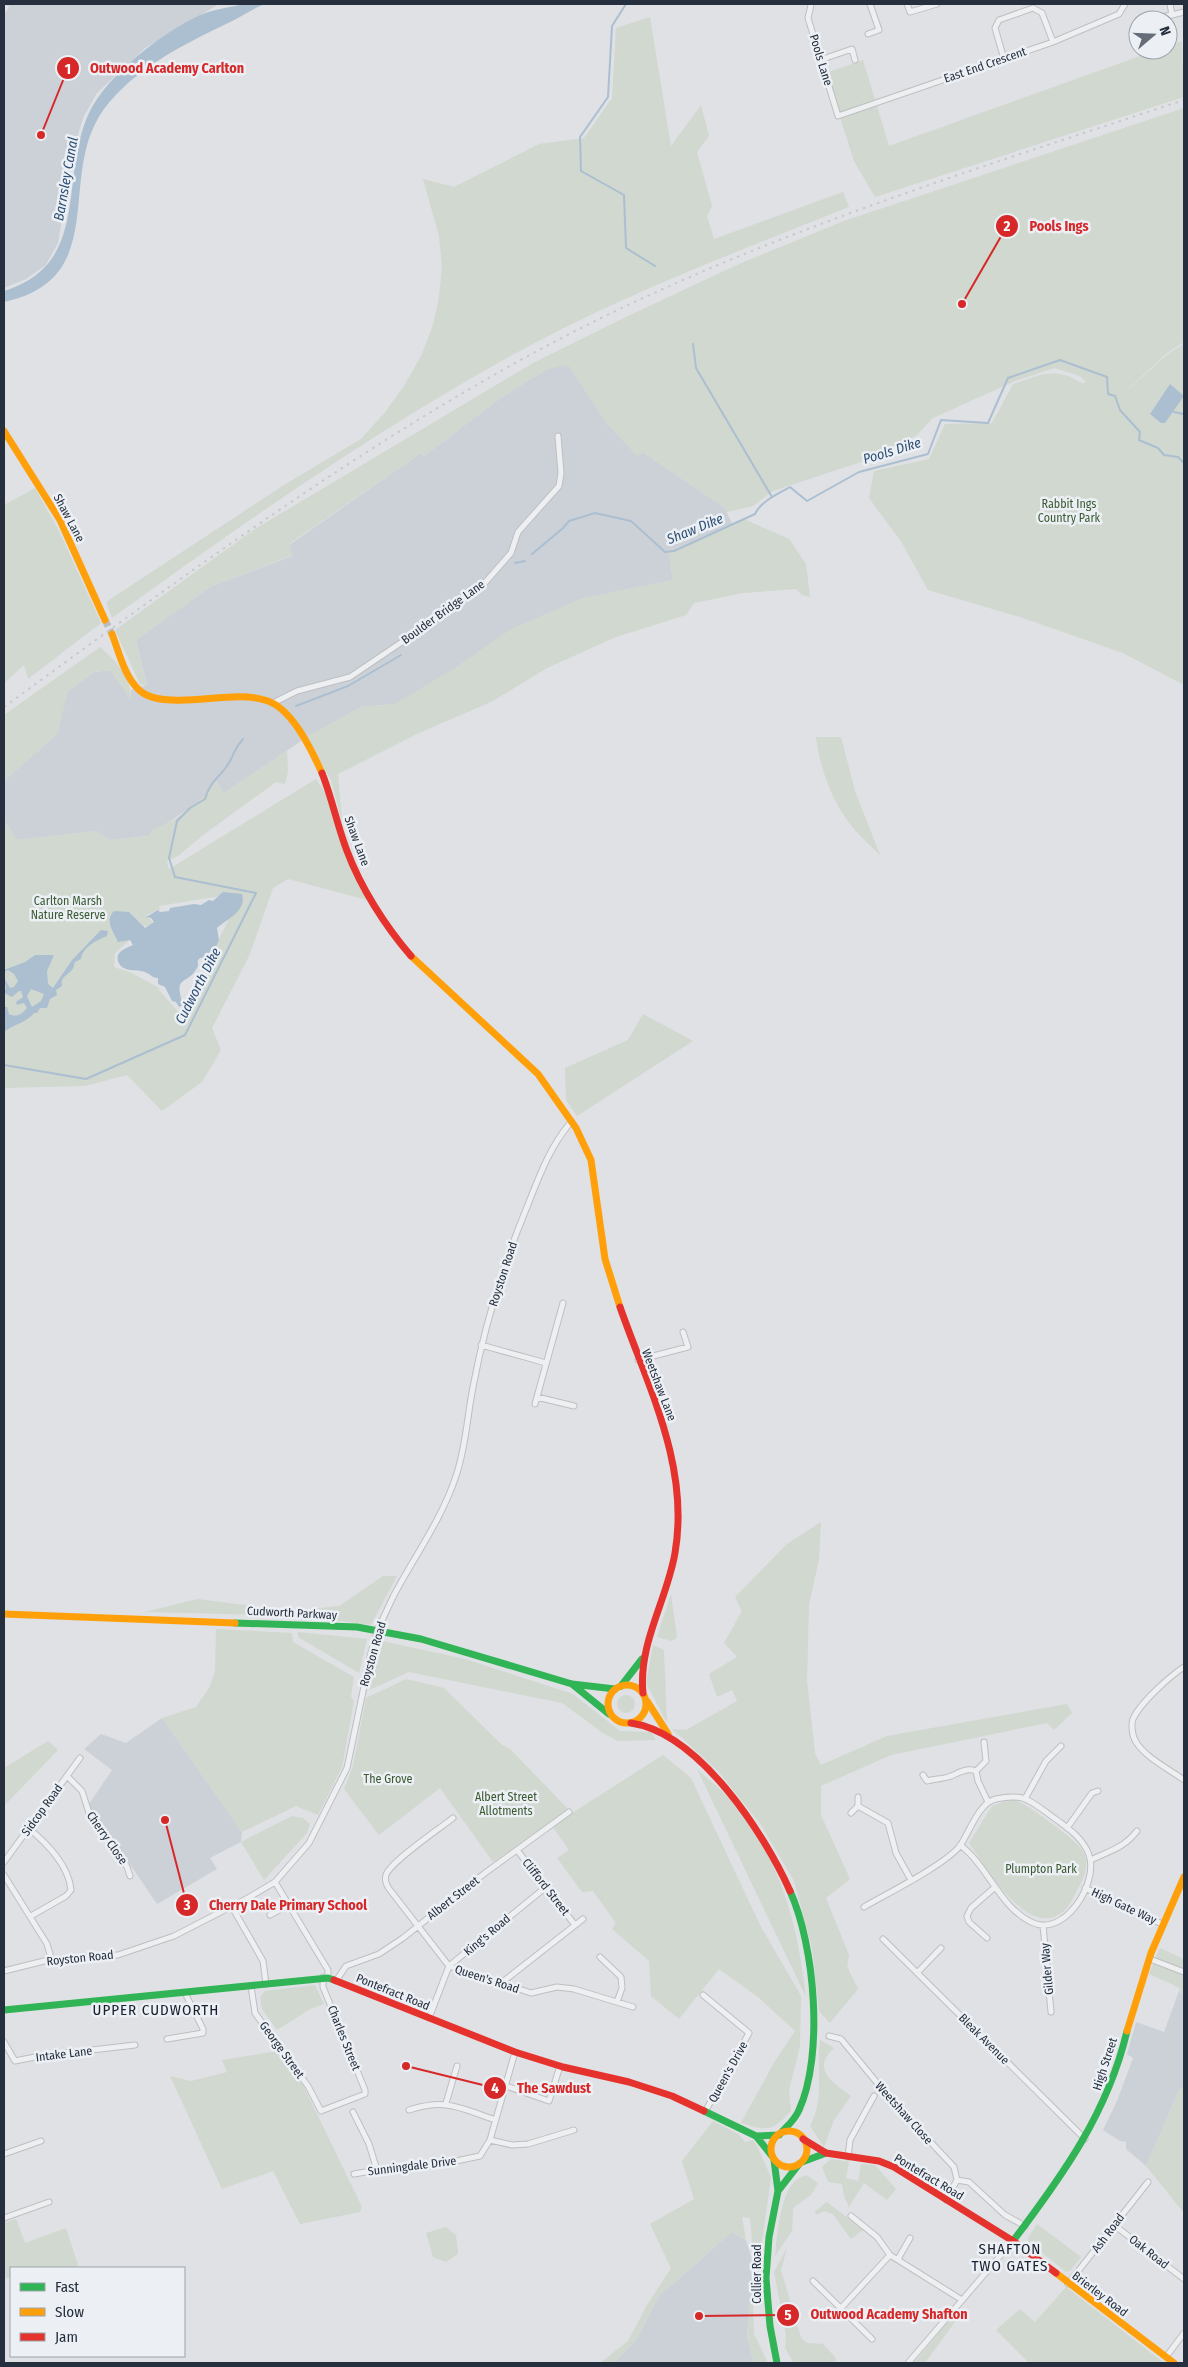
<svg xmlns="http://www.w3.org/2000/svg" width="1188" height="2367" font-family="'Fira Sans Condensed',sans-serif">
  <style>
    .built { fill: #ccd1d8 }
    .green { fill: #d0d8cf; fill-rule: evenodd }
    .water { fill: #abbfd1; fill-rule: evenodd }
    .lines { fill: none; stroke-linecap: round; stroke-linejoin: round }
    .stream { stroke: #abbfd1; stroke-width: 2 }
    .secondary-tunnel { stroke: #babdc3; stroke-width: 7; stroke-dasharray: 7 3.5; stroke-linecap: butt }
    .street-casing { stroke: #bdbfc2; stroke-width: 7 }
    .street { stroke: #eeeff1; stroke-width: 5 }
    .fast { stroke: #30b455; stroke-width: 7 }
    .slow { stroke: #ff9f0a; stroke-width: 7 }
    .jam { stroke: #e5322d; stroke-width: 7 }
    .rail { stroke: #c7c9cc; stroke-width: 2; stroke-dasharray: 2.5 5; stroke-linecap: butt }
    .street-bridge-casing { stroke: #bdbfc2; stroke-width: 7; stroke-linecap: butt }
    .street-bridge { stroke: #eeeff1; stroke-width: 5 }
    .labels { text-anchor: middle; dominant-baseline: central; stroke-width: 5; stroke-linejoin: round; paint-order: stroke }
    .street-label { font-size: 12px; fill: #252f3e; stroke: #ecf0f5 }
    .park-label { font-size: 12px; fill: #3b5a32; stroke: #ecf0f5 }
    .water-label { font-size: 14px; font-style: italic; fill: #2e4f74; stroke: #ecf0f5 }
    .quarter-label { font-size: 15px; letter-spacing: 1px; fill: #18202f; stroke: #ecf0f5 }
    .leader { fill: none; stroke: #d62828; stroke-width: 2 }
    .callout-dot { fill: #d62828; stroke: #ecf0f5; stroke-width: 2 }
    .mark-label { font-size: 15px; text-anchor: middle; font-weight: bold; fill: #fff }
    .callout-label { font-size: 14px; text-anchor: middle; font-weight: bold; fill: #d62828; stroke: #ecf0f5; stroke-width: 5; stroke-linejoin: round; paint-order: stroke }
  </style>
  <rect width="100%" height="100%" fill="#dfe1e4"/>
  <!-- built -->
  <path class="built" d="M5,4h214l-74,44 -48,45 -14,25 -10,34 -15,91 -12,22 -20,14 -22,9v-273l5,-8z
    M568,364l39,60 37,29 81,55 7,16 -63,28 4,28 -93,19 -185,105 -34,3 -54,30 -83,56 -8,-12 -10,16 -58,39 -39,4 -13,-9 -79,9 -13,-20v-39l53,-47 10,-42 27,-20 16,-2 20,28 1,-8 16,-5 -11,-45 74,-53 82,-31 -3,-11 132,-92 3,3 78,-59 45,-28z
    M162,1718l80,114 -1,10 -31,16 7,11 -60,35 -36,-53 -34,-44 25,-37 -28,-21 17,-15 25,9z
    M1179,1991l5,4v93l-5,2 -33,76 -20,-17v-7l-6,-1 -17,-11 14,-29 16,-43 -6,-4 9,-32 28,10z
    M732,2232l14,8 8,26 5,4 -1,20 -7,1 -4,45 7,27h-141l24,-24 22,-43z"/>
  <!-- green -->
  <path class="green" d="M650,17l21,129 30,-41 8,31 -12,16 15,54 -5,10 7,23 129,-47 6,15c-113,45 -227,88 -335,147 -140,77 -272,170 -402,264l-6,-16 178,-117 77,-46 25,-28 18,-25 18,-32 11,-29 6,-28 3,-31 -3,-30 -16,-57 31,8 85,-43 45,-6 28,-40 4,-70z
    M1182,41l2,56 -309,100 -21,-36 -28,-88 37,-13 26,86 268,-96h11v-4z
    M1184,108v234l-17,11 -54,50 56,-50 15,-9v341l-61,-32 -103,-36 -92,-27 -26,-47 -33,-45 5,-27 55,-12 16,-35 47,-1 21,-39c27,-9 42,-18 69,-1l4,-1 -6,-6 -26,-8 -39,13 -82,37 -16,17 -50,25 -94,31 -20,15 -26,6 -2,-4 -81,-55 -7,3 -30,-32 -39,-59 -21,4 -45,28 -78,59 -3,-3 -132,91 4,11 -83,32 -74,53 11,46 -7,-2 -25,-54 140,-101 278,-166 95,-47 111,-52 105,-43z
    M35,488l25,45 41,90 -73,56 -4,-14 -20,18v-178z
    M744,519l45,20 17,25 4,33 -8,-2 -6,-6 -53,4 -49,10 -8,12 -70,22 -69,31 -54,33 -74,32 -81,41 4,48 -11,-42 -24,-43 54,-30 34,-3 58,-35 58,-40 69,-30 93,-19 -4,-28z
    M100,647c15,13 33,31 30,52l-20,-29 -16,2 -26,20 -11,42 -53,47v-66z
    M816,737h25l14,54 25,64c-10,-10 -22,-20 -30,-31 -19,-25 -30,-56 -34,-87z
    M287,750l1,22 -3,12 -9,-2 -73,53 -25,21 -11,5 2,8 147,-90 11,17 18,60 22,44 -79,-21 -15,9 -23,66 -38,74 9,22 -19,32 -40,29 -35,-36 -42,11 -81,2v-268l13,20 79,-9 13,9 39,-4c5,-10 18,-11 27,-17 17,-11 30,-22 41,-38l8,12zM221,896l17,5 -57,114 -23,-26h3l-29,-16 -18,-6 1,-14 30,-27 10,-1 -9,-10 14,-6 -1,-3z
    M643,1014l50,27 -116,75 -11,-16 -1,-32 63,-28z
    M821,1522l-2,37 -10,46 -2,75 8,73 6,12 66,-29 180,-32 5,9 -18,17 -7,-7 -156,32 -70,31v29l29,64 -24,19 23,57 -2,11 11,23 -28,34 -11,-12 -7,-63 -18,-67 -33,-56 -42,-53 -47,-43 14,1 51,-29 -5,-11 -15,7 -8,-23 28,-17 -13,-14 18,-32 -7,-14 52,-53z
    M383,1576h14l-26,49 -70,-9 -156,-4 52,-13 93,12 49,-5z
    M671,1594l6,43 -5,4 -15,-4z
    M216,1629l76,4 1,9 61,35 -3,20 3,4 -12,66 -24,48 -22,-9 -54,26 -80,-114 34,-11 13,-19 6,-16z
    M298,1632l69,7 -8,34 -61,-36z
    M382,1641l83,18 108,35 47,37 31,1 5,8 -38,1 -15,-8 -41,-30 -153,-31 -40,18z
    M653,1645l11,5 3,73 -21,-40z
    M406,1679l38,9 58,57 8,4 58,60 -75,53 -53,-74 -61,47 -35,-46 9,-23 13,-68z
    M617 1704a9 9 0 1 1 18 0a9 9 0 1 1-18 0Z
    M48,1741l10,9 -54,56v-38z
    M663,1755l28,23 69,147 41,71 -1,50 -11,44 2,21c-19,21 -24,20 -50,12l34,-62 20,-30 -37,-34 -39,-28 -40,50 -28,-23 -2,-35 -37,-32 4,-6 -23,-32 -11,1 -25,-34 12,-8 -17,-24z
    M697,1769c11,10 24,20 34,32 50,59 66,120 75,196z
    M1006,1801c3,0 8,-1 11,0 9,2 55,37 62,45 3,3 6,10 7,14 2,15 -9,29 -15,42 -4,7 -10,12 -17,15 -33,11 -69,-51 -85,-74l23,-37z
    M292,1816l11,2 7,6 -3,9 -43,47 -23,-38z
    M1160,1948l24,11v36l-5,-4 1,-3 -31,-14z
    M315,1985l9,19 -14,5 -33,21 -15,-21 -2,-12 5,-6z
    M820,2040l14,8c-24,22 0,35 17,48l-17,24 -10,27 -14,-21c15,-28 6,-56 10,-86z
    M278,2051l26,36 58,120 -2,5 -60,12 -27,-53 -51,18 -52,-113 21,5 36,-9 -5,-12z
    M1184,2088v125l-38,-47 33,-76z
    M713,2121l25,13 7,8 8,-2 4,6 14,31 -11,79 -3,4 -5,-17 -2,-25 -8,-1 4,23 -14,-8 -73,64 -22,43 -24,24h-13l28,-22 19,-36 24,-37 -21,-44 44,-25 -12,-38z
    M831,2159l18,3 -3,16 12,3 3,-17 14,1 21,24 -9,11 -23,-17 -15,24 -5,-11 -2,-12 -14,-2 -6,-15z
    M806,2175l12,8 -7,12 -18,13 -1,23 -17,25c2,-19 5,-63 21,-76 3,-2 7,-3 10,-5z
    M827,2202l36,28 -12,9 -18,-25 -9,-3 -8,4 -1,-4z
    M16,2219l9,24 41,-15 13,40h-68v8l-5,3 -2,-9v-47z
    M1037,2224l44,33 -11,14 -4,1 -37,-30 -1,-4z
    M446,2227l10,8 2,19 -12,8 -13,-5 -7,-24z
    M787,2248l-6,22 20,68 6,5 16,1 13,14 -1,5h-37l-5,-1 -8,-14 1,-13 -12,-63z
    M1066,2287l98,76h-135l-33,-33 24,-21 15,13z
    M758,2290l-5,19 1,25 14,29h-14l-7,-27 4,-45z
    M957,2311l3,4 -35,48h-11z"/>
  <!-- water -->
  <path class="water" d="M245,4h20c-13,5 -24,13 -37,19 -45,22 -93,45 -124,86 -49,67 9,169 -100,193v-11c87,-27 55,-110 84,-176 18,-40 74,-82 112,-100 14,-6 31,-8 45,-11z
    M1170,384l14,12 -19,27h-4l-11,-9z
    M223,892l19,2c5,17 -15,25 -25,34l2,12 -8,17 -11,1c-5,5 0,4 -3,10 -10,18 -24,6 -14,37l-4,2 -3,-5 -4,-1 -7,-14 -7,-3v-6c-6,0 -6,-3 -11,-5 -8,-5 -25,1 -29,-12 -3,-10 9,-13 15,-16l-3,-5 -12,2c-4,-10 -14,-21 -4,-31l15,1 16,16 9,-6 -3,-4 -5,-1 12,-7 2,2 9,-1 1,-3 24,-4 7,1 8,-5 4,1z
    M101,930l7,1 -1,5c-9,4 -24,10 -26,23l-6,3c-1,2 -1,6 -3,8 -5,6 -12,7 -10,16l-6,4 1,5 -7,4 -3,9h-7l-3,5h-3c-8,10 -20,11 -30,19v-25h3l2,7c8,4 13,0 18,-6l-3,-5 -7,2 -1,-3 7,-5 -2,-6h-2l-7,6 -8,-4 2,-5 -2,-10 6,10 4,-1 4,-6 -4,-7 -6,-4 -4,2v-2l21,-8 10,-7h19l-7,16 1,13 5,4 19,-28zM31,989l13,5 -3,7 -9,6 -5,-11z"/>
  <g class="lines">
    <!-- stream -->
    <path class="stream" d="M626,4l-14,22 -4,71 -28,40 1,34 43,24 2,53 29,18
      M693,344l3,24 76,129
      M1174,412l10,2
      M532,554l30,-25 7,-8 26,-8 36,8 34,31 9,-1 81,-37c6,-13 23,-20 35,-27l17,14 52,-29 69,-18 13,-34 47,3 20,-45 52,-18 47,17 1,17 7,2 5,14 20,22 -1,8 19,8 6,7 14,2 6,6
      M515,563l10,-2
      M296,706l52,-20 53,-31
      M4,1065l82,14 99,-44 71,-142 -81,-16 -6,-19 8,-37 13,-13 15,-9c6,-21 19,-24 26,-40 5,-10 4,-11 12,-20"/>
    <!-- secondary-tunnel -->
    <path class="secondary-tunnel" d="M105,620l7,14"/>
    <!-- street casing -->
    <g class="street-casing">
      <path id="street" d="M907,4l3,8 27,-8
        M1170,4l2,11 12,-3
        M811,5l-3,13 30,98 215,-74 66,-28 6,-10
        M1152,19l20,-4
        M868,34l11,-4 -9,-26
        M1004,59l-9,-31 4,-8 34,-12 9,5 11,29
        M820,60l32,-11 3,11
        M273,703l24,-12 53,-14 95,-64 38,-28 28,-32 7,-21 41,-46 2,-13 -3,-37
        M481,1345l65,18
        M638,1360l50,-13 -5,-15
        M537,1397l37,9
        M535,1404l28,-101
        M393,1597c21,-40 49,-78 63,-121 10,-29 11,-59 17,-89 12,-64 31,-125 56,-185 11,-28 22,-57 42,-80
        M1184,1667c-14,9 -44,36 -51,52 -2,6 -1,17 3,23 10,16 33,27 48,38
        M976,1771l10,-10 -2,-19
        M923,1775l4,6c7,-2 15,-2 21,-4 10,-3 17,-10 28,-6l2,10 10,21
        M67,1776l15,15 8,25 27,34 10,17 3,9
        M1026,1797l20,-36 15,-15
        M858,1806l30,17 8,30 15,27
        M851,1813l7,-7v-9
        M453,1818c-14,11 -63,44 -67,57 -2,6 1,11 4,15l59,76 82,27 26,-6 17,2 59,18
        M28,1828c19,15 41,38 43,62l-5,6 -35,20
        M1067,1828l25,-35 6,-2
        M517,1850l58,75
        M1091,1860c18,-9 33,-12 46,-29
        M4,1862l76,-104
        M4,1875l43,69 3,10 -2,6
        M275,1882l53,88v8
        M1085,1888l77,36
        M232,1907l31,54 3,23
        M864,1907c24,-14 79,-41 96,-61 9,-13 19,-44 36,-47 28,-6 33,1 54,16 15,11 33,22 39,40 10,28 -25,84 -58,67 -32,-16 -43,-56 -71,-77
        M270,1915l18,-10
        M1043,1925l8,87
        M987,1938l-18,-16 -2,-6 4,-8 23,-20
        M883,1939l202,200
        M600,1957l21,20 1,11 -5,14
        M1150,1959l34,13
        M4,1971l44,-11 70,-5 56,-19 74,-38 27,-16 34,-39 38,-75 24,-115
        M917,1973l24,-25
        M336,1981l10,-15 33,-12 24,-16 82,-65 84,-61
        M500,1984l83,-65
        M251,1986l4,27 53,73 13,25 44,-17v-4l-42,-103v-10
        M703,1995l46,38 -43,77
        M429,2018l20,-52 97,-79
        M829,2036l12,3 51,62 62,66 3,13 -11,20
        M167,2039l36,-6v-4l-18,-36
        M4,2042l11,19 25,-5 95,-11
        M506,2086l43,15 11,-35
        M446,2103l11,-37
        M409,2110c39,-12 50,-2 87,10
        M353,2112l16,32 8,26
        M490,2140l22,5 16,-1 46,-14
        M4,2154l37,-13
        M848,2157l2,-17 24,-44
        M354,2174l23,-4 55,-4 48,-10 10,-16 25,-88
        M957,2180l12,2 36,33 20,11
        M851,2216l26,21 13,18 72,45
        M4,2218l45,-16
        M1114,2225l70,54
        M898,2259l12,-21
        M813,2281l59,58
        M1068,2284l80,-102
        M842,2307l48,-52
        M1166,2357l18,-24
        M908,2363l105,-122"/>
    </g>
    <!-- street -->
    <use href="#street" class="street"/>
    <!-- fast -->
    <path class="fast" d="M235,1623l122,4 64,12 151,45 43,5
      M572,1684l37,30
      M621,1686l21,-27
      M4,2010l324,-32 6,2
      M704,2111l52,25 23,-1
      M780,2134c7,-8 15,-14 19,-24 25,-55 16,-164 -9,-219
      M756,2136l16,20
      M774,2160l4,31 -9,46 -3,41 4,48 7,37
      M802,2162l24,-9
      M778,2191l21,-27
      M1013,2241c50,-66 95,-129 114,-210"/>
    <!-- slow -->
    <path class="slow" d="M4,431l56,89 45,100
      M112,634c7,18 12,41 26,55 9,9 23,11 35,11 30,2 67,-9 95,1 25,9 44,50 54,72
      M411,956l127,118 38,54 15,32 14,99 15,48
      M4,1614l231,9
      M608 1704a19 19 0 1 1 38 0a19 19 0 1 1-38 0Z
      M647,1701l21,33
      M1127,2031l24,-78 33,-76
      M771 2149a18 18 0 1 1 36 0a18 18 0 1 1-36 0Z
      M1056,2273l118,90"/>
    <!-- jam -->
    <path class="jam" d="M322,773c10,25 15,52 25,78 14,37 38,75 64,105
      M620,1307c28,80 70,159 55,246 -8,47 -37,91 -32,140
      M631,1723c68,10 133,110 159,168
      M334,1980l181,72 48,15 66,15 43,14 32,15
      M803,2139l23,14 53,8 15,6 119,74 43,32"/>
    <!-- rail -->
    <path class="rail" d="M4,707c177,-129 354,-261 548,-364 201,-106 418,-172 632,-243"/>
    <!-- street-bridge casing -->
    <g class="street-bridge-casing">
      <path id="street-bridge" d="M371,1653l8,-26 14,-30"/>
    </g>
    <!-- street-bridge -->
    <use href="#street-bridge" class="street-bridge"/>
  </g>
  <g class="labels">
    <!-- street labels -->
    <g class="street-label">
      <text transform="translate(821 60) rotate(73)">Pools Lane</text>
      <text transform="translate(985 65) rotate(-19)">East End Crescent</text>
      <text transform="translate(69 518) rotate(62)">Shaw Lane</text>
      <text transform="translate(443 612) rotate(-36)">Boulder Bridge Lane</text>
      <text transform="translate(357 841) rotate(70)">Shaw Lane</text>
      <text transform="translate(503 1274) rotate(-72)">Royston Road</text>
      <text transform="translate(659 1385) rotate(69)">Weetshaw Lane</text>
      <text transform="translate(292 1613) rotate(3)">Cudworth Parkway</text>
      <text transform="translate(373 1654) rotate(-74)">Royston Road</text>
      <text transform="translate(42 1810) rotate(-54)">Sidcop Road</text>
      <text transform="translate(107 1838) rotate(55)">Cherry Close</text>
      <text transform="translate(546 1887) rotate(52)">Clifford Street</text>
      <text transform="translate(453 1898) rotate(-38)">Albert Street</text>
      <text transform="translate(1124 1906) rotate(25)">High Gate Way</text>
      <text transform="translate(487 1935) rotate(-40)">King's Road</text>
      <text transform="translate(80 1958) rotate(-6)">Royston Road</text>
      <text transform="translate(1047 1969) rotate(-95)">Gilder Way</text>
      <text transform="translate(487 1979) rotate(18)">Queen's Road</text>
      <text transform="translate(393 1992) rotate(22)">Pontefract Road</text>
      <text transform="translate(344 2038) rotate(68)">Charles Street</text>
      <text transform="translate(984 2039) rotate(45)">Bleak Avenue</text>
      <text transform="translate(282 2050) rotate(54)">George Street</text>
      <text transform="translate(64 2054) rotate(-7)">Intake Lane</text>
      <text transform="translate(1105 2064) rotate(-72)">High Street</text>
      <text transform="translate(728 2072) rotate(-61)">Queen's Drive</text>
      <text transform="translate(904 2113) rotate(48)">Weetshaw Close</text>
      <text transform="translate(412 2166) rotate(-7)">Sunningdale Drive</text>
      <text transform="translate(929 2177) rotate(31)">Pontefract Road</text>
      <text transform="translate(1108 2233) rotate(-53)">Ash Road</text>
      <text transform="translate(1149 2252) rotate(38)">Oak Road</text>
      <text transform="translate(757 2274) rotate(-90)">Collier Road</text>
      <text transform="translate(1100 2294) rotate(37)">Brierley Road</text>
    </g>
    <!-- park labels -->
    <g class="park-label">
      <text x="1069" y="504">Rabbit Ings<tspan x="1069" dy="14">Country Park</tspan></text>
      <text x="68" y="901">Carlton Marsh<tspan x="68" dy="14">Nature Reserve</tspan></text>
      <text x="388" y="1779">The Grove</text>
      <text x="506" y="1797">Albert Street<tspan x="506" dy="14">Allotments</tspan></text>
      <text x="1041" y="1869">Plumpton Park</text>
    </g>
    <!-- water labels -->
    <g class="water-label">
      <text transform="translate(66 179) rotate(-80)">Barnsley Canal</text>
      <text transform="translate(892 451) rotate(-17)">Pools Dike</text>
      <text transform="translate(695 529) rotate(-22)">Shaw Dike</text>
      <text transform="translate(198 986) rotate(-63)">Cudworth Dike</text>
    </g>
    <!-- quarter labels -->
    <g class="quarter-label">
      <text x="156" y="2010">UPPER CUDWORTH</text>
      <text x="1010" y="2249">SHAFTON<tspan x="1010" dy="17">TWO GATES</tspan></text>
    </g>
  </g>
  <!-- callouts -->
  <path class="leader" d="M41 135L68 68M962 304L1007 226M165 1820L187 1905M406 2066L495 2088M699 2316L788 2315"/>
  <g class="callout-dot">
    <circle cx="41" cy="135" r="5"/>
    <circle cx="962" cy="304" r="5"/>
    <circle cx="165" cy="1820" r="5"/>
    <circle cx="406" cy="2066" r="5"/>
    <circle cx="699" cy="2316" r="5"/>
    <circle cx="68" cy="68" r="12"/>
    <circle cx="1007" cy="226" r="12"/>
    <circle cx="187" cy="1905" r="12"/>
    <circle cx="495" cy="2088" r="12"/>
    <circle cx="788" cy="2315" r="12"/>
  </g>
  <g class="mark-label">
    <text x="68" y="74">1</text>
    <text x="1007" y="231">2</text>
    <text x="187" y="1910">3</text>
    <text x="495" y="2093">4</text>
    <text x="788" y="2320">5</text>
  </g>
  <g class="callout-label">
    <text x="167" y="73">Outwood Academy Carlton</text>
    <text x="1059" y="231">Pools Ings</text>
    <text x="288" y="1910">Cherry Dale Primary School</text>
    <text x="554" y="2093">The Sawdust</text>
    <text x="889" y="2319">Outwood Academy Shafton</text>
  </g>
  <!-- border -->
  <rect width="1188" height="2367" fill="none" stroke="#252f3e" stroke-width="10"/>
  <!-- legend -->
  <rect x="10" y="2267" width="175" height="90" fill="#ecf0f5" stroke="#9ca3ac"/>
  <rect x="20" y="2283" width="25" height="8" fill="#30b455" stroke="#9ca3ac"/>
  <text x="55" y="2292" font-size="15" fill="#252f3e">Fast</text>
  <rect x="20" y="2308" width="25" height="8" fill="#ff9f0a" stroke="#9ca3ac"/>
  <text x="55" y="2317" font-size="15" fill="#252f3e">Slow</text>
  <rect x="20" y="2333" width="25" height="8" fill="#e5322d" stroke="#9ca3ac"/>
  <text x="55" y="2342" font-size="15" fill="#252f3e">Jam</text>
  <!-- north arrow -->
  <g transform="translate(1153 35) rotate(71)"><circle r="24" fill="#ecf0f5" stroke="#9ca3ac"/>
  <path d="M0-4L9 19L0 12L-9 19Z" fill="#666d78"/>
  <text y="-8" font-size="14" font-weight="bold" text-anchor="middle" fill="#252f3e">N</text>
  </g>
</svg>
